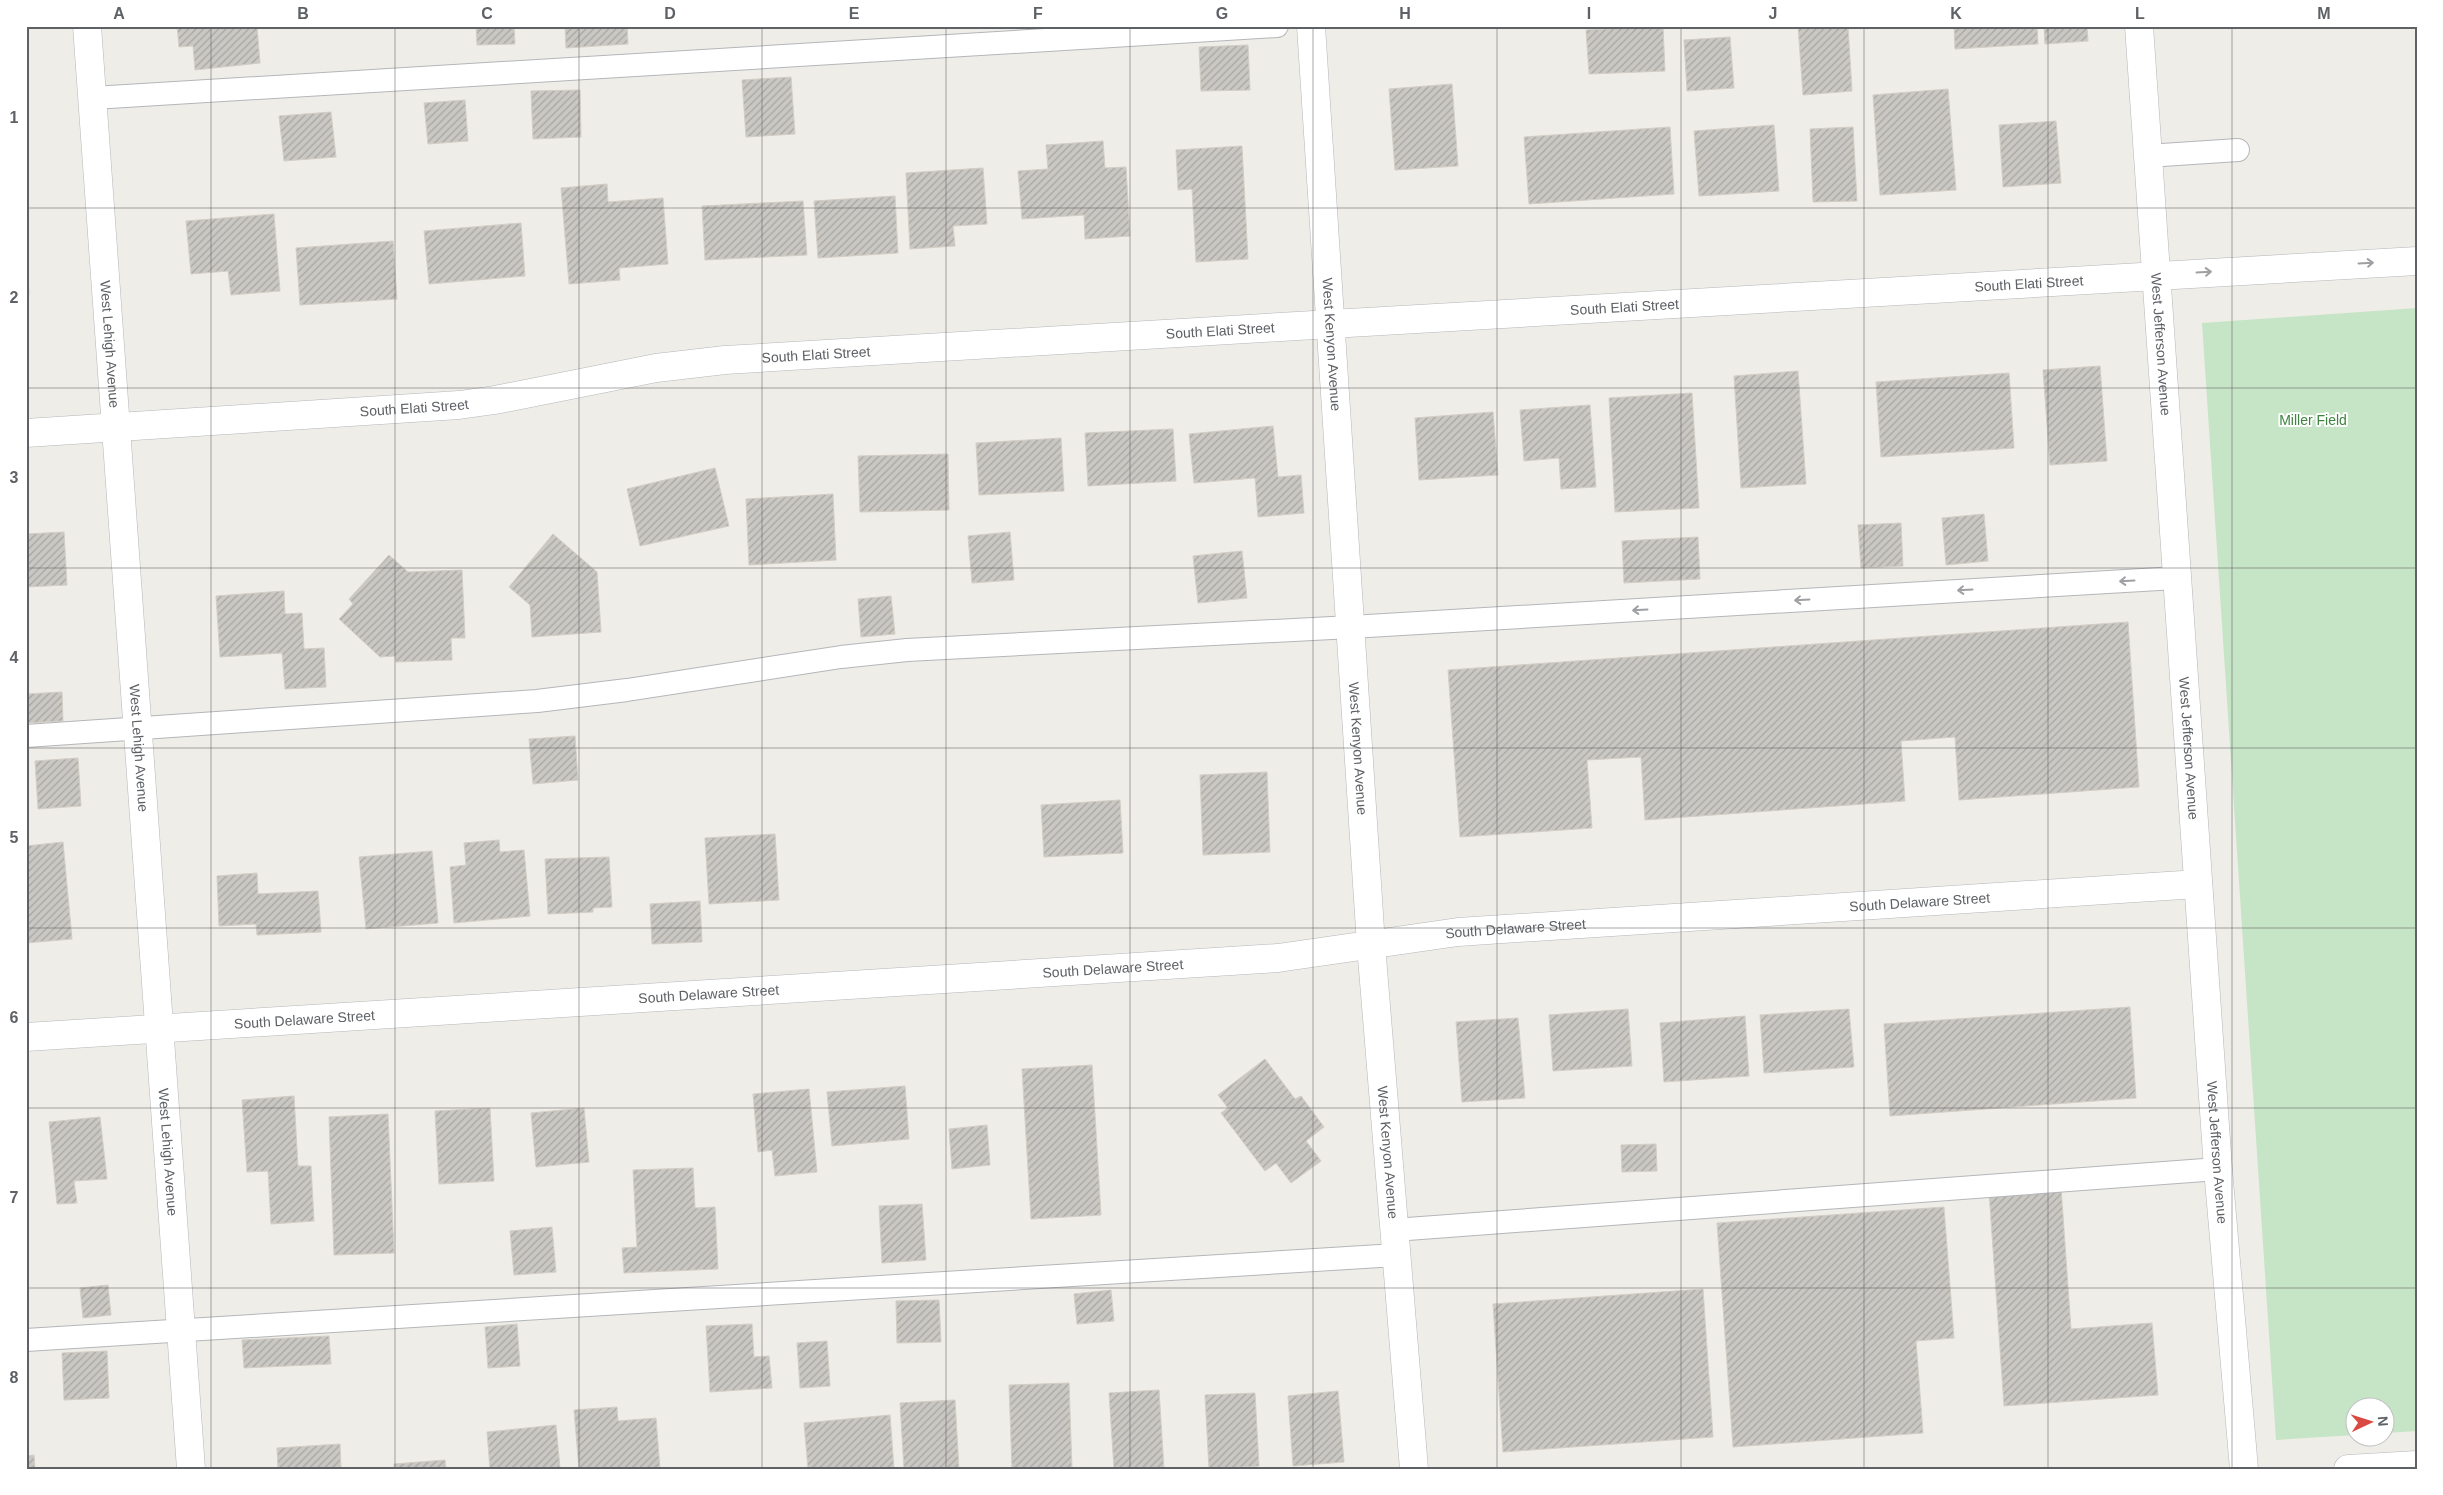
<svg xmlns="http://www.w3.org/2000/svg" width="2443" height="1495" font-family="Arial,sans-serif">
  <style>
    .park { fill: #c6e4c6 }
    .building { fill: url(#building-hatch); stroke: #d3cec5 }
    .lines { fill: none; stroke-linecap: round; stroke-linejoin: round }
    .service-casing { stroke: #b4b6ba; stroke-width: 24 }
    .minor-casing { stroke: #b4b6ba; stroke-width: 29 }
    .tertiary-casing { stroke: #b4b6ba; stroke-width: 29 }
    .service { stroke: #fff; stroke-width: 22 }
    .minor { stroke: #fff; stroke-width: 28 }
    .tertiary { stroke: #fff; stroke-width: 28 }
    .oneway { stroke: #9ea0a3 }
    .grid { fill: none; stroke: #5e6165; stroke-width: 1; stroke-opacity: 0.55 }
    .labels { text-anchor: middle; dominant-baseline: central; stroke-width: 4; stroke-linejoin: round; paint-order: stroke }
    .street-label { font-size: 14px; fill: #5e6165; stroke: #fff }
    .park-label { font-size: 14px; fill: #3e8440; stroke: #fff }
    .neatline { fill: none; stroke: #5e6165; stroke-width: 2 }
    .grid-label { font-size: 16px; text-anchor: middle; font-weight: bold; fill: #5e6165 }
  </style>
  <defs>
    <pattern id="building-hatch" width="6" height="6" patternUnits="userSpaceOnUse" patternTransform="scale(1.25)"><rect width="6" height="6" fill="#cac8c3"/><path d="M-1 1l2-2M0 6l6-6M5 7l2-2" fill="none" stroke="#a7a6a2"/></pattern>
  </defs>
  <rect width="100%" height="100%" fill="#efede7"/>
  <!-- park -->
  <path class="park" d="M2417,308v1123l-31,2v-25h-30l-1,27 -79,5 -74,-1117z"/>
  <!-- building -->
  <path class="building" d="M177,26h80l3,37 -65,7 -2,-24 -14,1z
    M476,26h38l1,18 -38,1z
    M565,26h62l1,18 -62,4z
    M1663,26l2,45 -76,3 -3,-44z
    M1798,26h50l4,65 -49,4z
    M1954,26h83l1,18 -83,5z
    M2044,26h43l1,15 -43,3z
    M1730,37l4,51 -47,3 -3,-51z
    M1248,45l2,45 -49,1 -2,-44z
    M791,77l4,57 -49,3 -4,-57z
    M1452,84l6,82 -63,4 -6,-81z
    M1948,89l8,101 -76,5 -7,-100z
    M580,90l1,47 -48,2 -2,-48z
    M465,100l3,41 -40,3 -4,-41z
    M331,112l5,45 -52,4 -5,-45z
    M2056,121l5,62 -58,4 -4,-62z
    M1774,125l5,66 -80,5 -5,-65z
    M1670,127l4,67 -145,10 -5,-67z
    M1853,127l4,74 -44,1 -3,-73z
    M1103,141l2,27 21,-1 4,69 -45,3 -1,-24 -62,4 -4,-48 30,-2 -2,-24z
    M1242,146l6,113 -52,3 -4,-73 -14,1 -2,-40z
    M983,168l4,56 -34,2 2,20 -45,3 -4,-76z
    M607,184l1,18 55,-4 5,66 -49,4 1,12 -51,4 -8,-96z
    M895,196l3,57 -80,5 -4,-57z
    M803,201l4,54 -102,5 -3,-54z
    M274,214l6,77 -49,4 -3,-24 -37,3 -5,-53z
    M521,223l4,53 -96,8 -5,-53z
    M26,227l3,68h-3z
    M393,241l4,58 -97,6 -4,-57z
    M2100,366l7,95 -57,4 -7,-95z
    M1798,371l8,113 -65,4 -7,-112z
    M2009,373l5,75 -133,9 -5,-75z
    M1692,393l7,115 -84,4 -6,-114z
    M1590,405l6,82 -35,2 -2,-31 -35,3 -4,-51z
    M1493,412l5,63 -79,5 -4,-62z
    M1273,426l5,51 23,-2 3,38 -46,4 -3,-39 -61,5 -5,-49z
    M1173,429l3,52 -88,5 -3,-53z
    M1061,438l3,53 -85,4 -3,-52z
    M948,454l1,56 -89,2 -2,-56z
    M715,468l14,58 -89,20 -13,-57z
    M833,494l3,66 -87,5 -3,-66z
    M1984,514l4,47 -42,4 -4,-47z
    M1901,523l2,43 -42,2 -3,-43z
    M64,532l3,53 -41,2v-53z
    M1010,532l4,48 -42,3 -4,-47z
    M553,534l44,38 4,60 -69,5 -2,-32 -21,-18z
    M1698,537l2,42 -76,4 -2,-42z
    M1242,551l5,47 -49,5 -5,-47z
    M389,555l19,17 54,-2 3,68h-14l1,22 -56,2 -1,-6 -15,1 -41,-38 14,-15 -4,-5z
    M284,591l1,23 17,-1 2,36 20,-1 2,39 -41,2 -3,-36 -62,4 -4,-61z
    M891,596l4,38 -34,3 -3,-38z
    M2128,622l11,165 -180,13 -4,-63 -54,4 4,60 -260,19 -4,-63 -54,3 5,68 -132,9 -12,-167z
    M62,692l1,29 -37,2v-29z
    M575,736l3,44 -45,4 -4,-45z
    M78,758l3,48 -43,3 -3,-48z
    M1267,772l3,80 -67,3 -3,-80z
    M1120,800l3,53 -79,4 -3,-52z
    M775,834l4,66 -70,4 -4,-66z
    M499,840l1,12 24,-2 6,66 -76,7 -4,-56 16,-2 -2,-22z
    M63,842l9,97 -46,4v-97z
    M432,851l6,72 -72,6 -7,-72z
    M609,857l3,50 -19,1v4l-45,2 -3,-55z
    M257,873l1,21 60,-3 3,41 -64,3 -1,-11 -37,2 -2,-50z
    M700,901l2,41 -50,2 -2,-40z
    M2130,1007l6,91 -246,18 -6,-92z
    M1628,1009l4,57 -79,5 -4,-56z
    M1849,1009l5,58 -90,6 -4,-58z
    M1745,1016l4,60 -85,6 -4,-59z
    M1518,1018l7,80 -63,4 -6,-80z
    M1265,1059l30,40 6,-3 23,31 -18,14 15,20 -30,22 -15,-20 -11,8 -44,-58 7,-5 -10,-13z
    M1092,1065l9,150 -70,4 -9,-150z
    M905,1086l4,53 -77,7 -5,-54z
    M809,1089l8,83 -42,4 -3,-26 -14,2 -5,-58z
    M294,1096l4,70h13l3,55 -43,3 -3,-53 -21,1 -5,-72z
    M490,1108l4,73 -55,3 -4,-73z
    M584,1108l5,54 -53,5 -5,-54z
    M388,1114l6,139 -60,2 -5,-138z
    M100,1117l7,62 -33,2 3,22 -20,1 -8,-82z
    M987,1125l3,40 -38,4 -3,-40z
    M1656,1144l1,27 -35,1 -1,-27z
    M693,1168l2,40 20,-1 3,62 -94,4 -2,-25 15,-1 -4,-77z
    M2061,1187l10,142 81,-6 6,72 -154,11 -15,-214z
    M922,1204l4,56 -44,3 -3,-57z
    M1944,1207l10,131 -38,3 7,92 -190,14 -16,-224z
    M552,1227l4,45 -42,3 -4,-44z
    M108,1285l3,30 -28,3 -3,-30z
    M1703,1289l10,148 -210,15 -10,-148z
    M1111,1290l3,31 -37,3 -3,-30z
    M939,1300l2,42 -44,1 -1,-42z
    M517,1324l3,42 -32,2 -3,-41z
    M752,1324l2,33 15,-1 3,32 -62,4 -4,-66z
    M329,1336l2,28 -87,4 -2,-28z
    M827,1341l3,45 -30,2 -3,-45z
    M107,1351l2,47 -45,2 -2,-47z
    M1069,1383l3,86h-60l-3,-84z
    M1159,1390l5,79h-50l-5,-76z
    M1338,1391l6,71 -51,4 -5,-70z
    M1255,1393l4,73 -50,3 -4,-74z
    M955,1400l4,69h-55l-4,-66z
    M617,1407l1,14 38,-3 4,51h-81l-5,-59z
    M890,1415l4,54h-86l-4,-46z
    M556,1425l4,43 -70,1 -3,-37z
    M340,1444l1,25h-63l-1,-21z
    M34,1455l1,14h-9v-13z
    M445,1460l1,9h-52v-5z"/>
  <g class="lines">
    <!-- service casing -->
    <g class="service-casing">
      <path id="service" d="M93,98l1184,-72
        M2147,156l91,-6
        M26,736l511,-35 90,-11 214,-33 66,-7 444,-23 825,-49
        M1394,1230l824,-61
        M26,1340l1370,-85"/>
    </g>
    <!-- minor casing -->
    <g class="minor-casing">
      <g id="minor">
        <path id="s1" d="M87,26l104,1443"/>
        <path id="s2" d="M2139,26l79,1143 26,300"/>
        <path id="s3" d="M26,433l433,-28 36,-5 161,-32 69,-8 606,-36"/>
        <path id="s4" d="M26,1037l1252,-79 180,-26 740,-48"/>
        <path d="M2348,1469l69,-4"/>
      </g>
    </g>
    <!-- tertiary casing -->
    <g class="tertiary-casing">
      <g id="tertiary">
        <path id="s5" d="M1311,26l60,919 43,524"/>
        <path id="s6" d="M1331,324l1086,-63"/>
      </g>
    </g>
    <!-- service -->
    <use href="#service" class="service"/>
    <!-- minor -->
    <use href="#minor" class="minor"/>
    <!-- tertiary -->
    <use href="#tertiary" class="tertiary"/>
  </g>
  <!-- one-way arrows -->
  <defs><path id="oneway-shaft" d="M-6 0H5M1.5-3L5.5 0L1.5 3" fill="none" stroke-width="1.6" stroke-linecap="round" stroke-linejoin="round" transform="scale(1.25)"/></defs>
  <g class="oneway">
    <use href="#oneway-shaft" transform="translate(2366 263) rotate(-3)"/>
    <use href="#oneway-shaft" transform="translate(2204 272) rotate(-3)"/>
    <use href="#oneway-shaft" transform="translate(2127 581) rotate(177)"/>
    <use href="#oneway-shaft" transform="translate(1965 590) rotate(177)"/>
    <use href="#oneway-shaft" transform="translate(1802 600) rotate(177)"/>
    <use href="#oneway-shaft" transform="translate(1640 610) rotate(177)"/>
  </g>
  <!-- grid -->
  <path class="grid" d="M211,26v1443M395,26v1443M579,26v1443M762,26v1443M946,26v1443M1130,26v1443M1313,26v1443M1497,26v1443M1681,26v1443M1864,26v1443M2048,26v1443M2232,26v1443M26,208h2391M26,388h2391M26,568h2391M26,748h2391M26,928h2391M26,1108h2391M26,1288h2391"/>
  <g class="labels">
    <!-- street labels -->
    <g class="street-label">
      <text stroke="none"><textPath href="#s6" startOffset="699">South Elati Street</textPath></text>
      <text stroke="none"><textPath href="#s6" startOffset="294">South Elati Street</textPath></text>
      <text stroke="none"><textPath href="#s3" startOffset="1200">South Elati Street</textPath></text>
      <text stroke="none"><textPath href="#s1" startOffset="319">West Lehigh Avenue</textPath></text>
      <text stroke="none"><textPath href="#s5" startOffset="319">West Kenyon Avenue</textPath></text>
      <text stroke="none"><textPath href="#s2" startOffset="319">West Jefferson Avenue</textPath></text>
      <text stroke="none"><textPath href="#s3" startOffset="795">South Elati Street</textPath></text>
      <text stroke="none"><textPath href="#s3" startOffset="389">South Elati Street</textPath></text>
      <text stroke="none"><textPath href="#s1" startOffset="724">West Lehigh Avenue</textPath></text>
      <text stroke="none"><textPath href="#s5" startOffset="724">West Kenyon Avenue</textPath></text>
      <text stroke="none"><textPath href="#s2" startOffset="724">West Jefferson Avenue</textPath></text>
      <text stroke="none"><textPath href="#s4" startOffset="1899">South Delaware Street</textPath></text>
      <text stroke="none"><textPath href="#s4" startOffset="1494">South Delaware Street</textPath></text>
      <text stroke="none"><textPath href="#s4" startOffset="1089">South Delaware Street</textPath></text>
      <text stroke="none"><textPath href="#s4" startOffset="684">South Delaware Street</textPath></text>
      <text stroke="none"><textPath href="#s4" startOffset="279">South Delaware Street</textPath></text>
      <text stroke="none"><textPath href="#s1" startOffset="1129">West Lehigh Avenue</textPath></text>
      <text stroke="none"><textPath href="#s5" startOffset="1129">West Kenyon Avenue</textPath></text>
      <text stroke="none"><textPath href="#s2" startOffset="1129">West Jefferson Avenue</textPath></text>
    </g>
    <!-- park labels -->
    <g class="park-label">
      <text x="2313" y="420">Miller Field</text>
    </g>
  </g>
  <!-- border -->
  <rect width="2443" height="1495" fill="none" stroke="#ffffff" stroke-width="55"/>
  <!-- north arrow -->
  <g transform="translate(2370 1422) rotate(86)"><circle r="24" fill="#ffffff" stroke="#bfc0c1"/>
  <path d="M0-4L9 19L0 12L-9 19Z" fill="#d94a42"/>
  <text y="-8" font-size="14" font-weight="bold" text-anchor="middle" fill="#5e6165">N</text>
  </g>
  <rect x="28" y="28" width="2388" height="1440" class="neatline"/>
  <g class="grid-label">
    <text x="119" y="19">A</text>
    <text x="303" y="19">B</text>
    <text x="487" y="19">C</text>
    <text x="670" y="19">D</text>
    <text x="854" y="19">E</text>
    <text x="1038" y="19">F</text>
    <text x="1222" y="19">G</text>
    <text x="1405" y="19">H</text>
    <text x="1589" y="19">I</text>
    <text x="1773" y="19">J</text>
    <text x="1956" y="19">K</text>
    <text x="2140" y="19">L</text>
    <text x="2324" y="19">M</text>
    <text x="14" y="123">1</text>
    <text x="14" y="303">2</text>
    <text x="14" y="483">3</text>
    <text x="14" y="663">4</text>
    <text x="14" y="843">5</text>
    <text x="14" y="1023">6</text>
    <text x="14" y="1203">7</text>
    <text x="14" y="1383">8</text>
  </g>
</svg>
